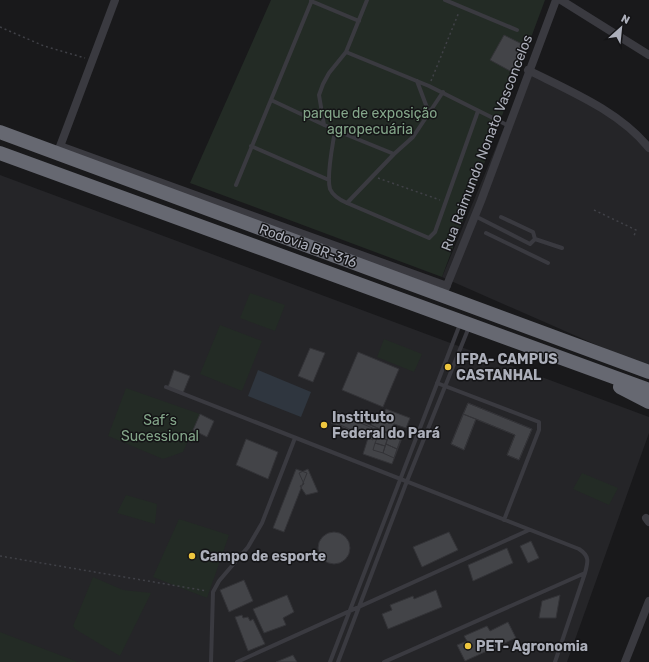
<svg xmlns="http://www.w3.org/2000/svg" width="649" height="662" font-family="Rubik,sans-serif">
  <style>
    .built { fill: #252528 }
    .green { fill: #232b25 }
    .water { fill: #2f363f }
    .building { fill: #434448; stroke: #333337 }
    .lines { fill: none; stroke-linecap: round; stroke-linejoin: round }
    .path { stroke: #404147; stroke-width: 1.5; stroke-dasharray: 2 3; stroke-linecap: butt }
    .lane { stroke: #3a3a40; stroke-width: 4 }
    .street { stroke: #3a3a40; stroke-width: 8 }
    .highway { stroke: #666871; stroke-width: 14 }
    .poi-dot { fill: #eec63e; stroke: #141416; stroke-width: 1.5 }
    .labels { text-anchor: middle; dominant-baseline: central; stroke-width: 3; stroke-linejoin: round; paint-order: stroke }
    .park-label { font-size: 14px; fill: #83a589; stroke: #141416 }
    .street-label { font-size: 14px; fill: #acafba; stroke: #141416 }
    .poi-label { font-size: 14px; font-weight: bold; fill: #acafba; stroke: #141416; text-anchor: start }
  </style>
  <rect width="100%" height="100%" fill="#19191b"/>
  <!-- built -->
  <path class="built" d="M528,70l66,34 55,44v220l-207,-91z
    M0,175l649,242v16l-82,229h-567z"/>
  <!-- green -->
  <path class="green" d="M271,0h274l-103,277 -252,-94z
    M250,293l35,12 -10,26 -35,-13z
    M220,325l42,16 -20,50 -42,-17z
    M384,339l38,15 -8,18 -37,-15z
    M126,388l74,26 -17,38 -20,7 -55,-23z
    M582,473l36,15 -9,17 -36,-16z
    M126,495l31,9 -2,20 -38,-11z
    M179,519l50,16 -22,63 -54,-21z
    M93,577l30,13 28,3 -31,63 -45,-27 -2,-3z
    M0,632l78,30h-78z"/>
  <!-- water -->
  <path class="water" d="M258,370l53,22 -10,25 -53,-21z"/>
  <!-- building -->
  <path class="building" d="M504,35l18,9 -10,28 -22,-12z
    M310,348l15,5 -12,29 -15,-6z
    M358,352l41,17 -16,38 -41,-17z
    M174,370l16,6 -7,17 -15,-6z
    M468,403l64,26 -13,31 -12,-5 8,-20 -39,-16 -12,31 -13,-6z
    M468,403l64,26 -13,31 -12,-5 8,-20 -52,-21z
    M386,409l24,9 -4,10 -12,-4 -4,10 -19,-9 4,-11 8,3z
    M336,411l66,27 -10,26 -29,-10 5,-16 -37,-15z
    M337,413l40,17 -4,10 -39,-18z
    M200,414l14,7 -7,16 -14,-7z
    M463,414l13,5 -12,31 -13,-6z
    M380,430l9,4 -2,6 -9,-4z
    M389,434l12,4 -4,11 -11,-5z
    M378,436l9,4 -2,6 -10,-3z
    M246,439l32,13 -10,27 -32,-14z
    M375,443l10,3 -2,7 -10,-3z
    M386,444l11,5 -3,9 -11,-5z
    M296,469l11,4 -23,59 -11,-4z
    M308,469l10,23 -12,3 -6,-9 4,-2 -5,-11z
    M449,532l9,18 -36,17 -9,-20z
    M318 548a16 16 0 1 1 32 0a16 16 0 1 1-32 0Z
    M531,541l8,17 -11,5 -8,-17z
    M507,548l6,15 -40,18 -5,-16z
    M244,580l9,21 -24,11 -9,-22z
    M436,590l6,17 -54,22 -6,-15 10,-4 -2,-5 23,-9 1,3z
    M287,595l7,17 -11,6 3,7 -22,8 -11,-24z
    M560,595l-4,23h-17l3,-17z
    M242,615l1,3 5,-1 2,4 3,-2 12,25 -17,7 -13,-34z
    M508,622l8,16 -51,23 -8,-16 10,-4 -3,-5 23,-10 3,5z
    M293,655l4,7h-21z"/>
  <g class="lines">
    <!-- path -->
    <path class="path" d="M0,27l44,19 41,12
      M431,81l28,-69
      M378,178l62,22
      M594,210l42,20 -2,6
      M0,556l207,35"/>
    <!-- lane -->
    <path class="lane" d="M445,0l72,30
      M311,1l48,20
      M346,52l83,34 80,40
      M417,81l12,32
      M271,100l64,30c-2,14 -9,46 -5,59 3,7 10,11 17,14l82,35 6,-6 43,-121
      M324,125l-5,-30 4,-11 6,-11 17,-21 21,-52
      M335,130l59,24 19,-17 30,-45
      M251,146l78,34
      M236,185l76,-185
      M347,203l47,-49
      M475,216l55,28 5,-5 -2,-7 -32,-15
      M486,233l62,30
      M535,239l27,9
      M437,383l102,39v8l-35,90
      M166,387l413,162c11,7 9,13 6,24l-201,89
      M211,662l2,-70 6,-11 29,-34 14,-24 33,-85
      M237,662l292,-132
      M330,662l130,-338
      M338,662l69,-181 62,-154
      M555,662l30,-89"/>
    <!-- street -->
    <path class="street" d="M561,0l88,55
      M528,70c42,21 91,41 121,78
      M60,146l387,140
      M59,149l56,-149
      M445,290l36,-89 75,-201
      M646,518l3,4
      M625,662l24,-61"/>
    <!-- highway -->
    <path class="highway" d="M0,132l649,240
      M0,153l649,237
      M620,387l29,15"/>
  </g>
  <!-- markers -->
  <g class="poi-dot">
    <circle cx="448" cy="367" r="4"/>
    <circle cx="324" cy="425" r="4"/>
    <circle cx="192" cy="556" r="4"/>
    <circle cx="468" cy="646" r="4"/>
  </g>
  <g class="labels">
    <!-- park labels -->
    <g class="park-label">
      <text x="370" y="113">parque de exposição<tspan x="370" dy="16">agropecuária</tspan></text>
      <text x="160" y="420">Saf´s<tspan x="160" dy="16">Sucessional</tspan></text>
    </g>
    <!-- street labels -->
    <g class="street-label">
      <text transform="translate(487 143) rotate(-69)">Rua Raimundo Nonato Vasconcelos</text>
      <text transform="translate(308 246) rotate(20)">Rodovia BR-316</text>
    </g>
    <!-- poi labels -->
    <g class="poi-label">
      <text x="456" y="359">IFPA- CAMPUS<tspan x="456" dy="16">CASTANHAL</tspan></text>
      <text x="332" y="417">Instituto<tspan x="332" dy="16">Federal do Pará</tspan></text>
      <text x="200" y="556">Campo de esporte</text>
      <text x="476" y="646">PET- Agronomia</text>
    </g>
  </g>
  <!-- north arrow -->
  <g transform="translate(621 28) rotate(27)" stroke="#141416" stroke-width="3" paint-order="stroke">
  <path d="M0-3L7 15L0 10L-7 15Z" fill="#acafba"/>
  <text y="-6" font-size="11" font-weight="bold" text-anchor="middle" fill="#acafba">N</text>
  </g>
</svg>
